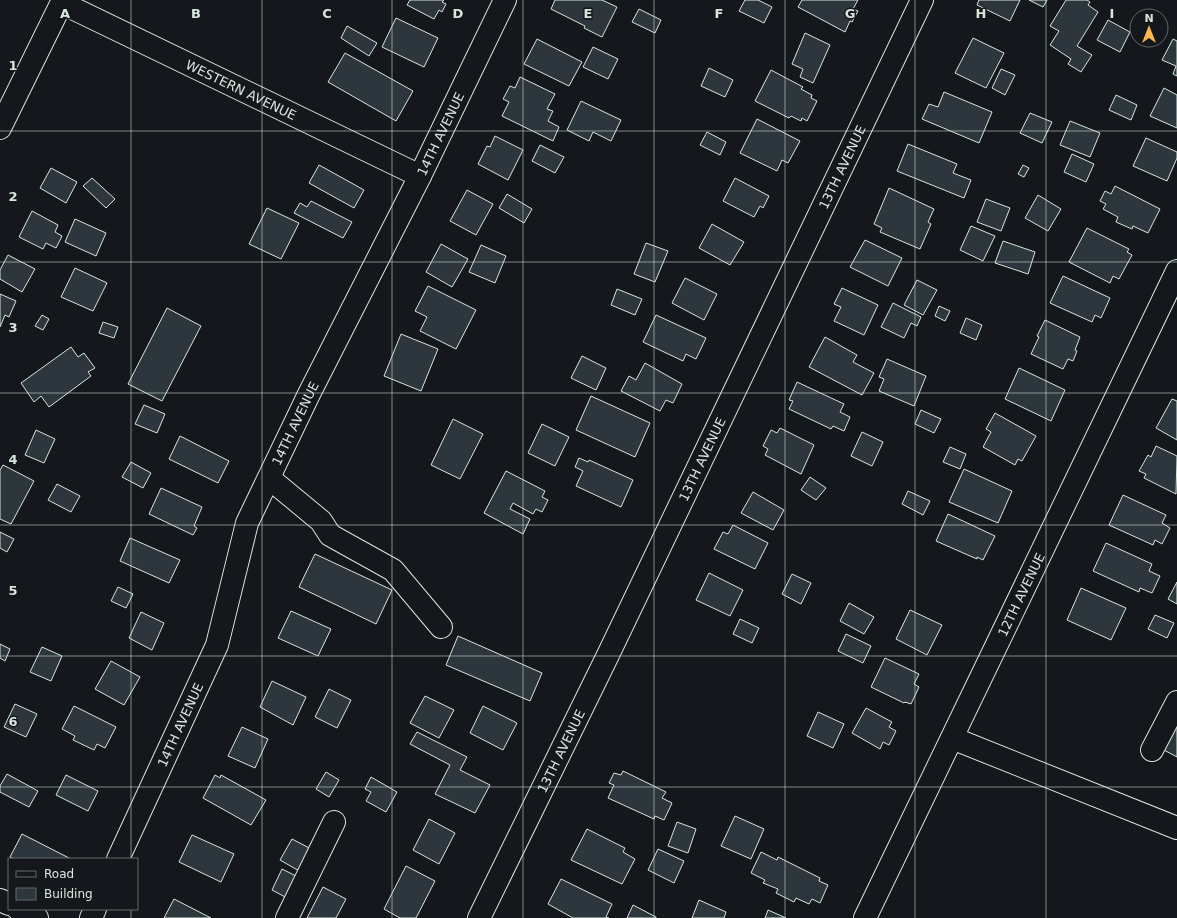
<svg xmlns="http://www.w3.org/2000/svg" width="1177" height="918" font-family="'DejaVu Sans',sans-serif">
  <style>
    .building { fill: #2c363c; stroke: #d8e6dc }
    .lines { fill: none; stroke-linecap: round; stroke-linejoin: round }
    .minor-casing { stroke: #d8e6dc; stroke-width: 24 }
    .minor { stroke: #14181c; stroke-width: 22 }
    .grid { fill: none; stroke: #d8e6dc; stroke-width: 1; stroke-opacity: 0.55 }
    .labels { text-anchor: middle; dominant-baseline: central; stroke-width: 3; stroke-linejoin: round; paint-order: stroke }
    .street-label { font-size: 13px; fill: #d8e6dc; stroke: #14181c }
    .grid-label { font-size: 13px; text-anchor: middle; font-weight: bold; fill: #d8e6dc; stroke: #14181c; stroke-width: 3; stroke-linejoin: round; paint-order: stroke }
  </style>
  <rect width="100%" height="100%" fill="#14181c"/>
  <!-- building -->
  <path class="building" d="M410,0h34l-2,2 4,2 -4,8 -3,-2 -5,9 -27,-14z
    M555,0h47l15,7 -15,30 -18,-9 1,-2 -34,-17z
    M745,0h13l14,7 -8,16 -25,-12z
    M802,0h56l-5,9 5,2 -6,11 -2,-1 -5,11 -47,-25z
    M979,0h41l-10,21 -33,-16z
    M1029,0h18l-4,7z
    M1066,0h21l3,2 -2,3 10,7 -21,34 15,9 -11,17 -13,-8 3,-5 -21,-14 9,-14 -9,-5z
    M639,9l22,11 -6,13 -23,-11z
    M396,18l42,20 -14,29 -42,-20z
    M1108,20l22,12 -10,20 -23,-12z
    M347,26l30,17 -8,13 -28,-18z
    M805,33l25,12 -17,38 -13,-6 3,-8 -11,-5z
    M973,38l31,15 -18,35 -31,-15z
    M537,39l45,23 -13,24 -45,-22z
    M1173,39l4,2v35l-4,-2 3,-8 -14,-6z
    M593,47l25,12 -10,20 -25,-12z
    M345,53l68,38 -17,30 -68,-39z
    M709,68l24,12 -8,17 -24,-11z
    M1001,69l14,6 -10,20 -13,-7z
    M771,70l32,17 -2,2 11,6 -1,3 6,3 -10,20 -5,-3 -1,3 -10,-5 -2,2 -34,-17z
    M520,77l35,17 -8,15 6,2 -5,10 11,6 -6,14 -51,-25 7,-14 -6,-3 7,-13 5,2z
    M1164,88l13,7v33l-27,-12z
    M944,92l48,20 -13,31 -57,-24 7,-15 9,3z
    M1116,95l21,10 -6,15 -22,-10z
    M581,101l40,19 -10,21 -18,-9 -4,9 -22,-11z
    M1030,113l22,9 -10,21 -22,-10z
    M757,119l43,22 -12,22 -6,-3 -5,11 -37,-18z
    M1070,121l30,12 -10,24 -30,-12z
    M707,132l19,10 -6,13 -20,-10z
    M495,136l28,14 -15,30 -30,-16 9,-18 3,1z
    M1146,138l31,14v6l-10,23 -34,-15z
    M908,144l49,20 -4,9 18,7 -7,18 -67,-27z
    M540,145l24,12 -9,16 -23,-12z
    M1072,154l22,10 -8,18 -22,-10z
    M319,165l45,25 -10,18 -45,-25z
    M1023,165l6,3 -5,9 -6,-3z
    M51,168l26,14 -11,21 -26,-15z
    M92,178l23,21 -9,9 -23,-22z
    M735,178l34,18 -6,12 -3,-2 -6,11 -31,-16z
    M1115,186l45,23 -12,24 -15,-7 -1,3 -16,-7 2,-5 -15,-8 3,-5 -6,-3 5,-10 6,3z
    M889,188l45,21 -6,13 3,2 -11,25 -40,-17 2,-4 -8,-4z
    M467,190l26,14 -17,31 -26,-14z
    M507,194l25,15 -8,14 -25,-15z
    M1038,195l23,14 -13,22 -23,-13z
    M986,199l24,9 -9,23 -24,-9z
    M311,201l41,21 -9,16 -49,-25 6,-10 7,4z
    M267,208l32,15 -18,36 -32,-15z
    M32,211l26,14 -3,7 7,4 -6,12 -10,-5 -3,6 -24,-12z
    M75,219l31,14 -10,23 -31,-14z
    M712,224l32,18 -14,23 -31,-17z
    M971,226l24,10 -12,25 -23,-11z
    M1087,228l42,21 -2,3 5,3 -13,24 -6,-3 -3,7 -41,-21z
    M865,240l37,18 -14,28 -38,-19z
    M1003,241l32,11 -7,22 -33,-11z
    M646,243l22,8 -13,31 -21,-8z
    M441,244l27,15 -16,28 -26,-15z
    M481,245l25,11 -11,27 -26,-11z
    M8,255l27,14 -13,23 -22,-13v-9z
    M75,268l32,15 -14,28 -32,-14z
    M1063,276l47,22 -9,20 -6,-3 -3,7 -42,-19z
    M685,278l32,16 -13,26 -32,-17z
    M917,280l20,10 -14,25 -19,-10z
    M428,286l48,24 -20,39 -36,-18 7,-14 -12,-6z
    M842,288l36,17 -14,30 -30,-14 7,-14 -7,-3z
    M617,289l25,10 -7,16 -24,-10z
    M0,294l16,7 -7,16 -4,-2 -5,12z
    M893,303l28,14 -4,9 -6,-3 -7,15 -23,-11z
    M939,306l11,5 -5,10 -10,-5z
    M167,308l34,18 -39,75 -34,-17z
    M42,315l7,4 -6,11 -8,-4z
    M656,315l50,23 -10,21 -10,-5 -3,7 -40,-19z
    M966,318l16,7 -6,15 -16,-7z
    M1045,320l35,17 -5,13 2,1 -4,10 -5,-2 -5,10 -32,-15 8,-17 -2,-1z
    M103,322l15,5 -4,11 -15,-5z
    M401,334l37,15 -17,42 -37,-15z
    M825,337l32,18 -4,7 21,11 -12,22 -53,-28z
    M71,347l7,10 6,-4 11,15 -7,4 3,4 -42,31 -8,-11 -7,6 -13,-19z
    M582,356l24,12 -10,22 -25,-12z
    M887,359l39,17 -12,30 -35,-15 5,-12 -5,-2z
    M645,363l37,21 -9,19 -7,-3 -6,11 -39,-20 8,-15 7,4z
    M1019,368l46,22 -14,31 -46,-22z
    M797,382l47,22 -4,8 10,5 -6,14 -11,-5 -2,3 -42,-20 4,-8 -4,-1z
    M591,396l59,27 -15,34 -59,-27z
    M1172,399l5,2v39l-21,-12z
    M144,405l21,9 -8,19 -22,-9z
    M921,410l20,9 -7,14 -19,-9z
    M995,413l41,23 -14,25 -4,-2 -3,6 -32,-18 8,-15 -5,-3z
    M453,419l30,15 -23,45 -29,-14z
    M542,424l27,13 -14,29 -27,-13z
    M780,428l34,17 -13,29 -36,-19 3,-6 -5,-3 8,-16 6,3z
    M36,430l19,9 -11,24 -19,-8z
    M862,432l21,10 -11,24 -21,-10z
    M180,436l49,25 -11,22 -49,-24z
    M1156,446l21,10 -1,38 -32,-16 2,-4 -7,-3 9,-16 3,2z
    M950,447l16,7 -6,15 -17,-7z
    M579,458l9,4 1,-2 44,20 -12,27 -45,-21 7,-15 -8,-4z
    M131,462l20,11 -8,15 -21,-11z
    M3,465l31,16 -23,43 -11,-5v-49z
    M964,469l48,22 -14,32 -49,-21z
    M506,471l39,20 -3,6 6,3 -6,12 -6,-3 -3,5 -20,-11 -3,6 20,10 -7,15 -39,-21z
    M810,477l16,11 -10,12 -15,-10z
    M57,484l23,12 -9,16 -23,-12z
    M161,488l41,19 -8,19 3,2 -4,7 -44,-21z
    M908,491l22,10 -7,14 -21,-11z
    M753,492l31,18 -11,20 -32,-17z
    M1123,495l43,20 -4,8 8,5 -8,16 -7,-4 -2,5 -44,-20z
    M948,514l47,22 -12,24 -6,-3v2l-41,-18z
    M733,525l35,18 -13,26 -41,-20 9,-17 5,2z
    M0,532l14,7 -7,13 -7,-4z
    M130,538l50,22 -11,23 -49,-22z
    M1106,543l46,21 -3,7 11,5 -8,17 -12,-5 -1,4 -46,-21z
    M315,554l77,36 -16,34 -77,-37z
    M709,573l34,17 -13,26 -34,-16z
    M792,574l19,9 -10,21 -19,-10z
    M1177,582v22l-9,-5z
    M118,587l15,7 -7,14 -15,-7z
    M1081,588l45,20 -15,32 -44,-20z
    M849,603l25,14 -10,17 -24,-13z
    M910,610l32,15 -15,30 -31,-16z
    M291,611l40,18 -13,27 -40,-18z
    M141,612l23,11 -12,27 -23,-12z
    M1155,615l19,8 -7,15 -19,-9z
    M740,619l19,9 -7,15 -19,-9z
    M846,634l25,12 -8,17 -25,-12z
    M458,636l84,37 -12,28 -84,-36z
    M0,644l10,5 -5,12 -5,-3z
    M42,647l20,9 -11,25 -21,-9z
    M885,658l34,16 -5,10 5,3 -8,17 -6,-2 -1,1 -33,-16z
    M111,661l29,16 -16,28 -29,-16z
    M272,681l34,16 -13,28 -33,-18z
    M329,689l22,11 -14,28 -22,-11z
    M425,696l29,14 -15,28 -29,-15z
    M15,704l22,10 -11,23 -22,-10z
    M74,706l42,21 -11,21 -8,-4 -3,6 -21,-10 2,-4 -13,-7z
    M483,706l34,17 -14,27 -33,-17z
    M866,708l26,14 -3,5 7,4 -7,14 -6,-3 -3,7 -28,-16z
    M818,712l26,12 -11,24 -26,-12z
    M1177,724v33l-13,-7z
    M242,727l26,12 -13,29 -27,-12z
    M417,732l50,25 -7,13 30,15 -15,28 -40,-19 15,-29 -40,-21z
    M623,771l43,21 -4,6 10,5 -8,17 -9,-4 -1,3 -46,-21 6,-13 -5,-2 5,-10 7,2z
    M326,772l13,8 -10,17 -13,-8z
    M7,774l31,17 -9,16 -29,-15v-6z
    M66,775l32,16 -10,20 -32,-16z
    M215,775l5,3 1,-3 45,25 -15,25 -48,-27z
    M371,777l26,15 -11,20 -20,-11 5,-9 -6,-3z
    M735,816l29,13 -13,30 -30,-13z
    M429,819l26,14 -16,31 -26,-14z
    M677,822l19,7 -8,24 -20,-7z
    M587,829l38,19 -2,4 12,7 -13,25 -51,-24z
    M22,834l49,25h-56l-5,-2z
    M192,835l42,19 -13,28 -42,-20z
    M292,839l21,11 -12,22 -21,-12z
    M658,849l26,12 -10,22 -26,-13z
    M761,852l16,8 1,-3 42,21 -1,3 9,4 -8,18 -8,-4 -3,5 -13,-6 -2,4 -18,-9 2,-4 -15,-6 2,-3 -14,-7z
    M406,866l29,15 -19,37h-16l-16,-9z
    M282,869l16,8 -11,21 -15,-8z
    M561,879l51,25 -6,13 3,1h-36l-25,-14z
    M323,887l23,12 -10,19h-29z
    M174,899l37,19h-47z
    M699,900l27,12 -2,6h-32z
    M633,905l23,12v1h-29z
    M768,910l18,8h-21z"/>
  <g class="lines">
    <!-- minor casing -->
    <g class="minor-casing">
      <g id="minor">
        <path id="s1" d="M62,3l358,173"/>
        <path d="M0,128l63,-128"/>
        <path d="M269,478l52,43 9,14 63,35 48,57"/>
        <path d="M952,738l225,90"/>
        <path d="M1152,750l25,-48"/>
        <path id="s2" d="M118,859l99,-214 30,-122 62,-129 111,-218 85,-176"/>
        <path d="M0,900l9,4"/>
        <path d="M18,909l19,9"/>
        <path d="M91,918l4,-9"/>
        <path d="M287,918l47,-96"/>
        <path id="s3" d="M479,918l129,-263 314,-655"/>
        <path id="s4" d="M865,918l312,-647"/>
      </g>
    </g>
    <!-- minor -->
    <use href="#minor" class="minor"/>
  </g>
  <!-- grid -->
  <path class="grid" d="M131,0v859M262,0v918M392,0v918M523,0v918M654,0v918M785,0v918M915,0v918M1046,0v918M0,131h1177M0,262h1177M0,393h1177M0,525h1177M0,656h1177M0,787h1177M131,909v9"/>
  <g class="labels">
    <!-- street labels -->
    <g class="street-label">
      <text stroke="none"><textPath href="#s1" startOffset="199">WESTERN AVENUE</textPath></text>
      <text stroke="none"><textPath href="#s2" startOffset="796">14TH AVENUE</textPath></text>
      <text stroke="none"><textPath href="#s3" startOffset="834">13TH AVENUE</textPath></text>
      <text stroke="none"><textPath href="#s2" startOffset="472">14TH AVENUE</textPath></text>
      <text stroke="none"><textPath href="#s3" startOffset="510">13TH AVENUE</textPath></text>
      <text stroke="none"><textPath href="#s4" startOffset="359">12TH AVENUE</textPath></text>
      <text stroke="none"><textPath href="#s2" startOffset="148">14TH AVENUE</textPath></text>
      <text stroke="none"><textPath href="#s3" startOffset="186">13TH AVENUE</textPath></text>
    </g>
  </g>
  <g class="grid-label">
    <text x="65" y="18">A</text>
    <text x="196" y="18">B</text>
    <text x="327" y="18">C</text>
    <text x="458" y="18">D</text>
    <text x="588" y="18">E</text>
    <text x="719" y="18">F</text>
    <text x="850" y="18">G</text>
    <text x="981" y="18">H</text>
    <text x="1112" y="18">I</text>
    <text x="13" y="70">1</text>
    <text x="13" y="201">2</text>
    <text x="13" y="332">3</text>
    <text x="13" y="464">4</text>
    <text x="13" y="595">5</text>
    <text x="13" y="726">6</text>
  </g>
  <!-- legend -->
  <rect x="8" y="858" width="130" height="52" fill="#14181c" stroke="#626a69"/>
  <rect x="16" y="871" width="20" height="6" fill="#14181c" stroke="#626a69"/>
  <text x="44" y="878" font-size="12" fill="#d8e6dc">Road</text>
  <rect x="16" y="888" width="20" height="12" fill="#2c363c" stroke="#626a69"/>
  <text x="44" y="898" font-size="12" fill="#d8e6dc">Building</text>
  <!-- north arrow -->
  <g transform="translate(1149 28)"><circle r="19" fill="#14181c" stroke="#626a69"/>
  <path d="M0-3L7 15L0 10L-7 15Z" fill="#ffb74d"/>
  <text y="-6" font-size="11" font-weight="bold" text-anchor="middle" fill="#d8e6dc">N</text>
  </g>
</svg>
